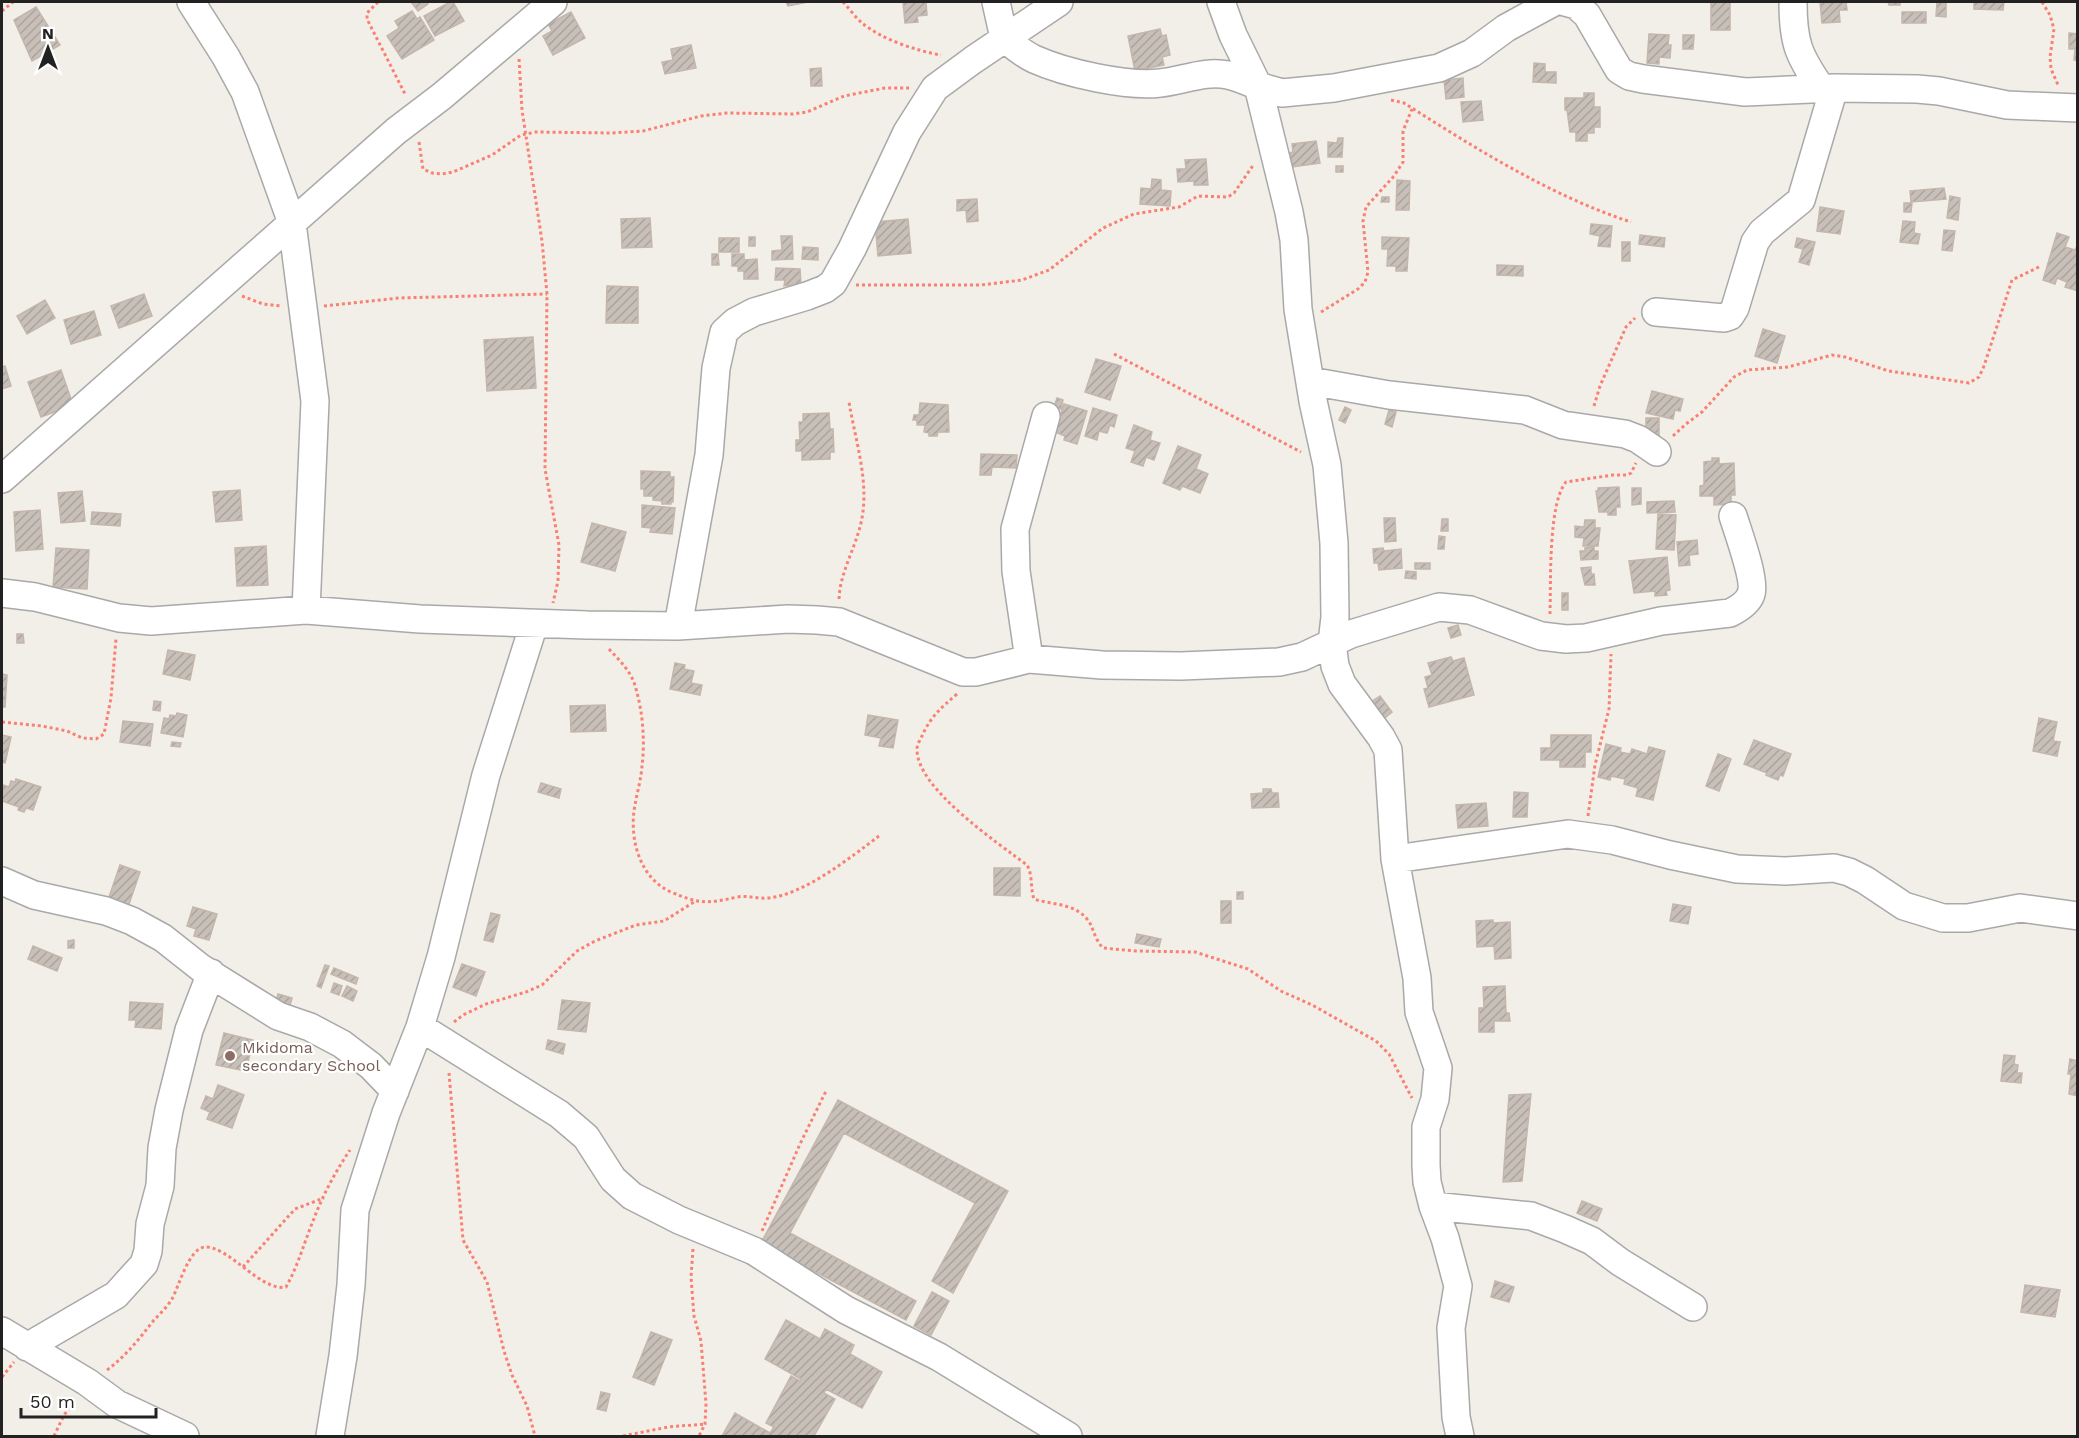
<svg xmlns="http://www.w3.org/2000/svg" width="2079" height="1438" font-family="'Work Sans',sans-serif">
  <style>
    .building { fill: url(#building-hatch); stroke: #c4b6ab; stroke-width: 1.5 }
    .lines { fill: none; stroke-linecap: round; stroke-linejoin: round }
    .minor-casing { stroke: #a9a9a9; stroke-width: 30 }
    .path { stroke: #fa8072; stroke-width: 3; stroke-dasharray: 3 3; stroke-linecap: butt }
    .minor { stroke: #fff; stroke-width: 27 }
    .education-dot { fill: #8d6e63; stroke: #fff; stroke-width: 2 }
    .labels { text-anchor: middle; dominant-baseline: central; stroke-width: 4.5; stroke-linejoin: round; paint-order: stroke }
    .education-label { font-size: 16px; fill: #785e54; stroke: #fff; text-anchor: start }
  </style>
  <defs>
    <pattern id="building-hatch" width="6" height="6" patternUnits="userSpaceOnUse" patternTransform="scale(1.5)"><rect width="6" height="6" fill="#c7bfb8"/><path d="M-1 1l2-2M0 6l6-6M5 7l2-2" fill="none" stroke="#aba49e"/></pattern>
  </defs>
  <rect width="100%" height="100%" fill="#f2efe9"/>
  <!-- building -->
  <path class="building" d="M411,2h16l1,2 -10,7z
    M450,2h3l11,19 -29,15 -11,-20z
    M786,2h22l-20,4z
    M903,2h23l1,13 -10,1 1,6 -13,1z
    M1711,2h19v28h-19z
    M1820,2h26l1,8h-8l1,12 -18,1z
    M1888,2h12v3h-11z
    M1937,2h9v15l-10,-1z
    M1974,2h30l-1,8 -29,-1z
    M36,7l24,38 -28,16 -18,-41z
    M412,11l5,8 3,-2 14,23 -32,19 -15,-23 12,-8 -4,-7z
    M571,12l14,26 -32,17 -10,-19 9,-5 -4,-7z
    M1902,12h24v11h-24z
    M1160,29l2,7 4,-1 4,20 -8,2 2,8 -29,6 -7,-35z
    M2069,33l9,1v27l-4,-1 1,-11h-6z
    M1649,34l20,1 -1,10h3l-1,13 -11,-1v7l-12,-1z
    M1683,35h11l-1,14h-10z
    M691,45l5,23 -31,6 -3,-12 11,-2 -2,-11z
    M1534,63l11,1v8h11v11l-23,-1z
    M821,68l1,18h-11l-1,-17z
    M1463,78l1,19 -18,2 -2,-19z
    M1584,93h10v14h6v20h-6v6h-7v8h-11v-9h-6l-3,-22h-2v-12h19z
    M1481,101l2,19 -20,2 -2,-20z
    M1338,138h5l-1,19h-14v-15l9,1z
    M1316,141l4,22 -28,4v-4l-6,1 -1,-10 8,-2 -1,-8z
    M1206,159l2,26h-14v-4l-16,1 -1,-13h9l-1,-9z
    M1336,166h7v6h-7z
    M1152,179l9,1v10l10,1 -1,15 -30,-2 1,-16 10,1z
    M1397,180l13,1 -1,29h-13z
    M1944,188l2,11 -35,3 -1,-11z
    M1950,196l10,2 -2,22 -11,-2z
    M1382,197h7v5h-8z
    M977,199l1,22 -11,1 -1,-12 -9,1v-11z
    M1904,203h8l-1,9h-7z
    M1820,207l24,4 -4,23 -23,-3z
    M650,218l2,29 -30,1 -1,-29z
    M908,219l3,34 -33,3 -3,-34z
    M1903,221l12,1 -1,11 6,1 -2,10 -18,-2z
    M1591,224l21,2 -2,21 -12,-1 2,-10 -10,-2z
    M1944,230l11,1 -3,20 -10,-1z
    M2057,233l12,4 -4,10 10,3 3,-6v47l-13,-4 2,-5 -10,-4 -2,6 -12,-4z
    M1640,235l25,3 -1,9 -25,-3z
    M781,236h11l1,23 -21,1v-9l10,-1z
    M749,237h6v9h-6z
    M1382,237l27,1 -2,33h-11v-5h-9l1,-17h-6z
    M719,238h20v14h-20z
    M1797,238l18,4 -6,23 -10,-3 4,-13 -8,-2z
    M1622,242h8v19h-8z
    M803,247l15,1v12l-16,-1z
    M712,254h6l1,11h-7z
    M732,254h12v6l13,-1 1,20h-14v-8h-6v-5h-6z
    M1497,265l26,1v10l-26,-1z
    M776,268l24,1 1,15 -17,2 1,-6h-10z
    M607,286l31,1v36h-32z
    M144,294l8,22 -33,12 -8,-22z
    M45,300l10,18 -28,16 -10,-18z
    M94,311l7,24 -30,9 -7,-24z
    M1763,329l22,7 -8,27 -22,-7z
    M533,337l3,51 -49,3 -3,-51z
    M1096,359l25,7 -11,34 -25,-8z
    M5,366l6,20 -9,3v-22z
    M61,370l12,35 -32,12 -13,-35z
    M1652,391l31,8 -3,12 -5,-1 -2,9 -27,-6z
    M1057,398l6,2 -2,9 -7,-2z
    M920,403l28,2 1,27h-11l-1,4h-8v-3l-5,-1 1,-7h-8v-5h-4l1,-5h5z
    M1064,404l23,7 -10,33 -13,-4 1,-4 -10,-4z
    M1345,407l6,3 -6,13 -6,-3z
    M1093,408l24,7 -3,12 -4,-2 -3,8 -8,-2 -2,9 -12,-4z
    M1389,410l7,2 -4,15 -7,-3z
    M829,413l1,16h3l1,23h-4v7l-28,1v-9h-6v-11h4l-1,-18h4v-8z
    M1646,418h13v23h-13z
    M1134,425l18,7 -2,8 10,3 -6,17 -8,-3 -3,9 -12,-4 4,-11 -9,-3z
    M1178,446l23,9 -5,14 12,5 -8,19 -18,-7 -2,4 -17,-7z
    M981,454l36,1 -1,13 -24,-1 -1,8h-11z
    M1712,458h7v6l15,-1 1,32h-4v9l-17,1v-9h-14v-10l4,-1v-23l8,-1z
    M641,471l29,1v5h4l-1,25h-2v2h-9v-3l-9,-1v-4h-9v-7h-3z
    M1619,487l1,20h-4v8h-8v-3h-9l-3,-21h2v-3z
    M1632,488h9v16l-9,1z
    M240,490l2,30 -26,2 -3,-30z
    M82,491l3,30 -24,2 -3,-30z
    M1674,501l1,11 -28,1v-11z
    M642,505l33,3 -3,26 -22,-2 1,-4 -9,-1z
    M40,510l3,39 -27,2 -2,-39z
    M92,512l29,2 -1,12 -29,-2z
    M1658,514l18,1 -2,35 -18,-1z
    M1384,518h11l1,23 -11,1z
    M1442,519h6v12h-7z
    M1585,520h10v8h5l-2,18h-15l1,-8 -9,-1v-11l9,1z
    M592,523l34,9 -11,39 -34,-9z
    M1439,536l6,1 -1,12h-6z
    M1697,540l1,14 -9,1 1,10 -11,1 -2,-24z
    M266,546l2,39 -31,1 -2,-38z
    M1594,547v4h4v8l-17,1 -1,-9h5v-3z
    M56,548l33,2 -2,39 -34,-2z
    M1383,548l1,3 17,-2 1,19 -23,2 -1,-7h-4l-1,-14z
    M1667,557l3,33 -4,1 1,4 -12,1v-5l-21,2 -5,-32z
    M1415,563h15v6h-15z
    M1591,567v7h3l1,11h-10l-4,-17z
    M1406,571l10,1v7l-11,-1z
    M1562,593h6v17h-6z
    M1458,625l3,10 -10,3 -3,-10z
    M17,634h6l1,9h-7z
    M168,650l27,5 -5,25 -27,-6z
    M1451,657l2,4 11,-3 10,37 -45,12 -5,-18 4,-1 -3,-11 7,-2 -4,-12z
    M675,663l10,2 -1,4 10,2 -3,12 11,2 -2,10 -30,-6z
    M2,674l5,1 -2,32h-3z
    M1380,696l12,16 -11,9 -13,-17z
    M154,701l7,1 -1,9 -7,-1z
    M605,705l1,26 -35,1 -1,-26z
    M177,713l10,2 -4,22 -22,-4 3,-15 5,1 1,-4 6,1z
    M868,715l30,5 -5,28 -14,-2 2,-8 -16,-3z
    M2039,718l18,4 -4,19 7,1 -3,14 -24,-5z
    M123,721l30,3 -3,22 -30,-4z
    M2,735l9,2 -6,26 -3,-1z
    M1551,735h40v17h-6v15h-25v-7h-19v-12h10z
    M1754,740l37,14 -8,22 -3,-1 -2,5 -12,-5 1,-2 -23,-9z
    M172,742l9,1 -1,4 -9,-1z
    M1606,744l15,4 -1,4 10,2 2,-5 15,5 2,-7 16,4 -12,49 -17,-4 2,-8 -14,-4 1,-5 -14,-3 -1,4 -12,-3z
    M1718,754l13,5 -12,32 -13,-5z
    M16,779l25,8 -8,23 -7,-2 -2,4 -6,-2 1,-3 -17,-6 1,-16 6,2 2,-6 4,1z
    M541,783l20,6 -2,9 -21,-6z
    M1263,789h8l1,4h6l1,14 -27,1 -1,-14 12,-1z
    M1514,792l14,1 -1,24h-14z
    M1486,803l2,23 -30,2 -2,-23z
    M120,865l20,7 -12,35 -20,-7z
    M994,868h26v28l-26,-1z
    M1237,892h6v7h-6z
    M1221,901h10v22h-10z
    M1673,904l18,3 -3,17 -18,-3z
    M193,907l24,7 -8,26 -15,-4 2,-7 -9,-3z
    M491,913l9,2 -7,27 -9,-2z
    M1493,920v3l17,-1 1,36 -16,1 -1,-13 -17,1 -1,-26z
    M1137,934l24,5 -2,8 -24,-4z
    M74,940v8h-6v-7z
    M33,946l29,12 -5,13 -29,-12z
    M462,964l23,8 -9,24 -23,-9z
    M325,965l4,1 -8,22 -4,-2z
    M334,968l24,10 -2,6 -25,-10z
    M334,983l8,3 -3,9 -8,-3z
    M347,986l10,5 -4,10 -11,-5z
    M1505,986l1,27h3l1,8h-16v11h-15v-24h5l-1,-21z
    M278,994l14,4 -4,14 -14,-5z
    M562,1000l28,3 -4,29 -28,-3z
    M130,1002l33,2 -2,25 -26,-2 1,-7h-7z
    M224,1033l29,7 -7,31 -30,-6z
    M548,1040l17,4 -2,10 -17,-5z
    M2004,1055l11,1 -1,8 4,1 -1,8h5l-1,10 -20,-2z
    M2070,1059l8,2v35l-9,-2 2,-20h-3z
    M218,1085l26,10 -12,33 -25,-9 3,-7 -9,-4 5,-12 7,3z
    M1531,1094l-9,87 -19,1 6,-87z
    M838,1100l170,91 -55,102 -21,-12 43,-78 -131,-70 -54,100 126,68 -10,19 -145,-77z
    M1582,1201l20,8 -5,12 -20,-8z
    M1495,1281l19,6 -5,15 -18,-5z
    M2025,1285l35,5 -5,27 -34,-5z
    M932,1292l17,9 -18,34 -17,-9z
    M786,1320l34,19 5,-10 29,16 -4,9 32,18 -20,36 -36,-19 -2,4 11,6 -21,37h-92l13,-23 35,20 4,-6 -8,-4 25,-47 9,5 1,-2 -36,-20z
    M651,1332l21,8 -18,45 -21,-8z
    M601,1392l9,2 -4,17 -9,-2z"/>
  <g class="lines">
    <!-- minor casing -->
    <g class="minor-casing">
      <path id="minor" d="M191,2l35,55 19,35 47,131 23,178 -9,209
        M996,2l8,36c10,8 19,16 30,21 31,14 93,28 126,24 22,-2 45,-13 68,-8 10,2 21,7 30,11l31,126 5,28 4,69 15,92 14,64 7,78 1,74 -3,26 3,23 7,18 39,53 7,13 7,109 22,119 2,34 19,56 -3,31 -9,28v38l1,17 6,24 12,32 13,48 -7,42 5,89 4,19
        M1221,2l12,33 25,51 24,7 52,-5 105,-20 33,-15 34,-25 48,-26
        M1565,2l11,3 11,10 32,55 10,6 14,3 102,13 89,-4 83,1 22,2 68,14 71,3
        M1793,2c0,40 5,53 28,86
        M1656,312l68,6 6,-2 5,-8 20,-66 7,-10 39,-32 33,-112
        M1310,381l79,14 136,15 38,15 62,9 13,5 19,13
        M2,479l394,-348 46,-35 111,-94
        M2,593l33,4 84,21 32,3 155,-11 114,9 167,6 91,1 110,-7 29,1 22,2 124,50h13l53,-13 73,6 79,1 98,-4 23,-5 49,-23 88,-27 31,3 71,26 25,3 20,-1 75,-17 69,-8c8,-4 18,-10 21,-19 5,-13 -13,-62 -18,-78
        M678,626l31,-171 7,-87 8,-36 11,-10 19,-10 53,-16 18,-7 8,-6 19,-34 55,-117 28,-44 38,-28 86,-58
        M1029,659l-13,-88 -1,-42 31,-113
        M1395,859l173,-25 44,6 58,15 67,14 49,2 48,-3 15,4 16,8 39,26 39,12h25l52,-10 58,8
        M2,881l32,14 72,16 26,10 31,17 38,30 77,48 32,11 32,17 29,22 24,25
        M420,1027l139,87 27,23 27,42 19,17 47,24 75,31 92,59 93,47 129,79
        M1433,1206l98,10 34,13 27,12 28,21 73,45
        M2,1331l85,51 30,22 68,32
        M27,1347l89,-52 28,-31 4,-13 2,-27 10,-38 2,-38 7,-38 20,-80 22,-57
        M330,1436l13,-80 8,-71 4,-75 31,-97 34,-86 21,-70 45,-182 48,-151"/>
    </g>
    <!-- path -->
    <path class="path" d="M378,2l-11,11v6l39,77
      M843,2c6,6 12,15 19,21 19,16 55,28 79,32
      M2042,2l8,13 4,14 -4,28 1,12 7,16
      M2,11l11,-9
      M519,59l3,51 20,131 5,53 -2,175 14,76 -1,36 -5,22
      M1391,100l13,3c71,45 147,93 227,119
      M419,142l4,27 9,4 10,1 11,-2 39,-17 29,-20 15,-3 75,1 32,-2 58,-15 26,-3 66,1 14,-2 37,-16 41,-8h24
      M856,285h125l41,-5 27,-10 54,-42 31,-14 45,-7 19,-11 30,1 6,-4 20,-29
      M242,296l21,8 18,2
      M324,306l75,-8 148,-4
      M1321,312l37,-23 7,-7 3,-10 -5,-51 3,-14 28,-31 9,-14v-31l9,-22
      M1114,354l187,98
      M1594,406l6,-20 26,-59 9,-9
      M1673,436l13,-12 16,-12 32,-35 13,-7 41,-3 44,-12 13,2 44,14 80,12 10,-6 5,-11 28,-86 29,-14
      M839,599c1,-28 18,-53 23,-81 7,-38 -7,-79 -13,-116
      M1550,614c1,-30 -2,-111 16,-132l47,-7h14l4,-2 5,-10
      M609,649c11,12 23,23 27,40 7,24 9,53 6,77 -1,15 -6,30 -8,45 -4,31 7,68 37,81 28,12 36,12 66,5 11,-2 20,2 31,1 36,-3 83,-41 111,-62
      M957,694c-16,14 -26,22 -35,42 -2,4 -5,9 -5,13 -1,39 81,94 110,116 6,10 3,23 7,34 18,6 40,4 53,20 7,8 6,18 16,29l33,3 59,1 53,17 33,22 33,15 62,35 13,13 23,44
      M2,722l40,4 25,5 15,7 14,1 8,-5 7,-36 5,-59
      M1588,816l7,-51 14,-56 2,-55
      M454,1022l9,-7 23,-11 40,-12 16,-7 35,-34 18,-10 41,-16 28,-4 30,-19
      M449,1073l14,167 24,42 17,69 8,24 15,31 8,30
      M762,1231l38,-87 26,-53
      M693,1249l-2,28 3,39 7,25 5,63 -1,20 -6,12
      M243,1267l52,-58 29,-11
      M107,1370c19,-14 32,-31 47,-50 6,-6 13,-13 18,-21 7,-13 17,-51 33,-52 24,-1 56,45 81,40 12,-21 18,-44 27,-66 9,-24 22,-49 37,-71
      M2,1377l12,-15
      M54,1436l10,-21 11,-14
      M623,1436l45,-9 37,-3"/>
    <!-- minor -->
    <use href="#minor" class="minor"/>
  </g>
  <!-- markers -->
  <circle class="education-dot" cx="230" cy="1056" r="6"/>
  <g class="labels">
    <!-- education labels -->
    <g class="education-label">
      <text x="242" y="1047">Mkidoma<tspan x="242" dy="18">secondary School</tspan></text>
    </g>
  </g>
  <!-- border -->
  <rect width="2079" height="1438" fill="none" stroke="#222222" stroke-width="6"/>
  <!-- north arrow -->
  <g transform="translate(48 48)" stroke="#ffffff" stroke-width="4.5" paint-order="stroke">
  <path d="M0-4.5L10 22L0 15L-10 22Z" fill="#222222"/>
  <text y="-9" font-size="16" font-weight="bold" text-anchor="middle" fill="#222222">N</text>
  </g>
  <!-- scale -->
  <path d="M21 1408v9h135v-9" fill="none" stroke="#222222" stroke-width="3"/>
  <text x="30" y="1408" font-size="18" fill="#222222" stroke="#ffffff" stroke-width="4.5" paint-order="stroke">50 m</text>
</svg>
